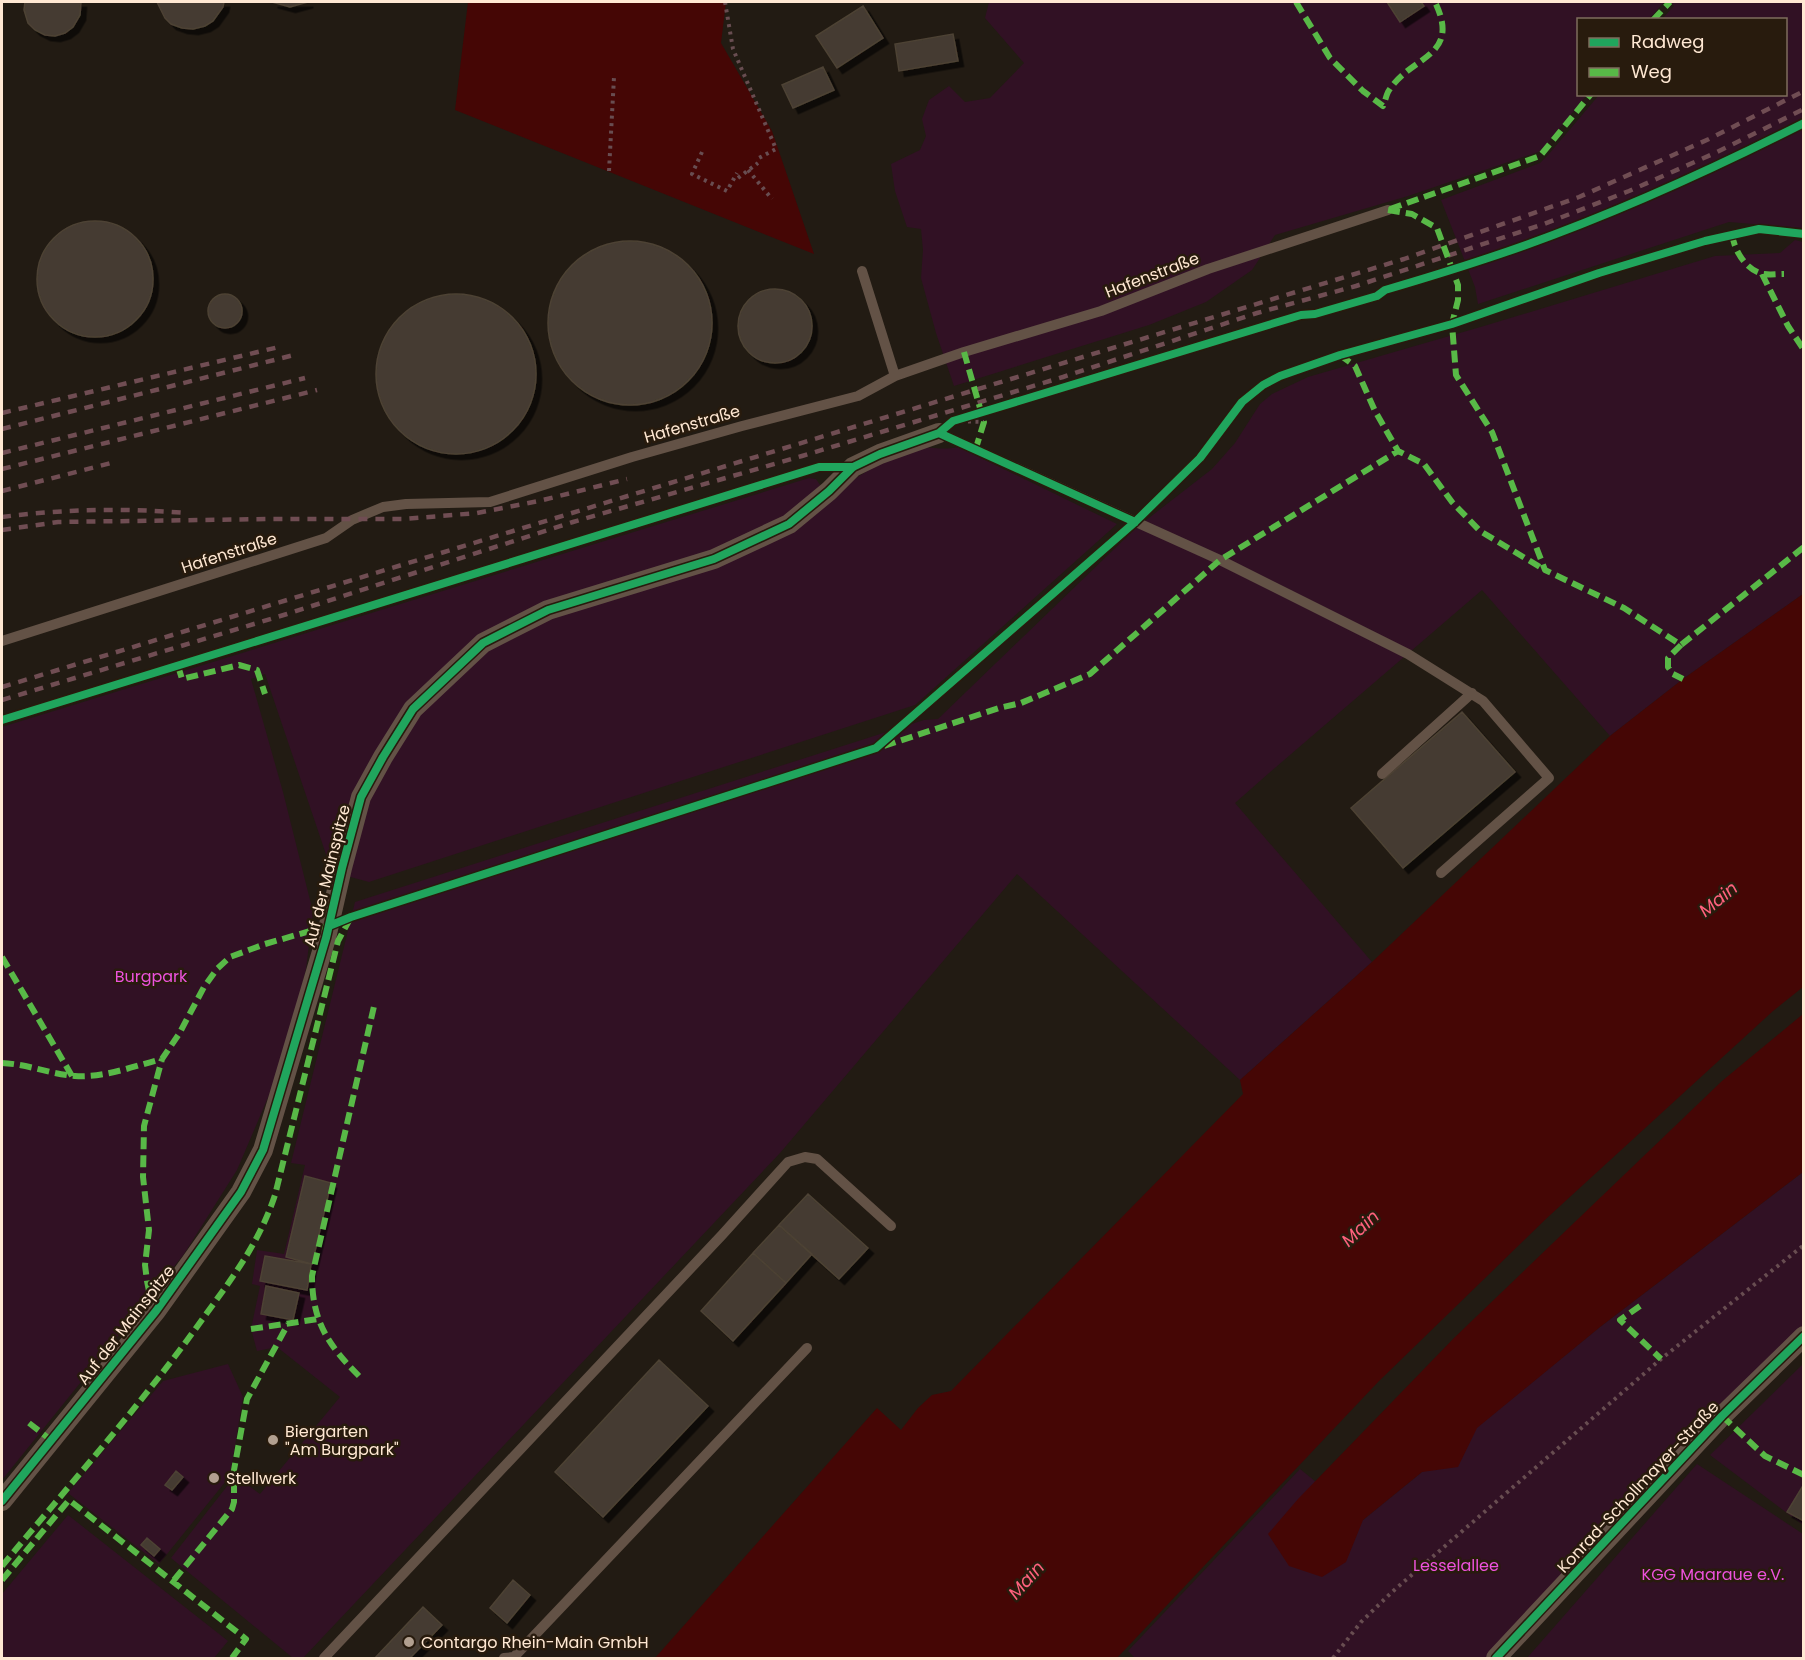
<svg xmlns="http://www.w3.org/2000/svg" width="1805" height="1660" font-family="Poppins,sans-serif">
  <style>
    .green { fill: #311124 }
    .water { fill: #450605 }
    .building { fill: #443b30; stroke: #4d4234; stroke-width: 1.5; filter: url(#shadow) }
    .lines { fill: none; stroke-linecap: round; stroke-linejoin: round }
    .path { stroke: #684d51; stroke-width: 4; stroke-dasharray: 3 4.5; stroke-linecap: butt }
    .service { stroke: #635246; stroke-width: 10 }
    .minor { stroke: #635246; stroke-width: 20 }
    .rail { stroke: #704d53; stroke-width: 4.5; stroke-dasharray: 9 8; stroke-linecap: butt }
    .quiet { stroke: #58b947; stroke-width: 6; stroke-dasharray: 12 6; stroke-linecap: butt }
    .cycleway-casing { stroke: #281b0d; stroke-width: 11 }
    .cycleway { stroke: #20a55d; stroke-width: 8 }
    .poi-dot { fill: #b2a090; stroke: #281b0d; stroke-width: 2 }
    .labels { text-anchor: middle; dominant-baseline: central; stroke-width: 5; stroke-linejoin: round; paint-order: stroke }
    .street-label { font-size: 16px; fill: #ffe8d3; stroke: #281b0d }
    .park-label { font-size: 16px; fill: #ed52dc; stroke: #281b0d }
    .poi-label { font-size: 16px; fill: #ffe8d3; stroke: #281b0d; text-anchor: start }
    .water-label { font-size: 18px; font-style: italic; fill: #ff617d; stroke: #281b0d }
  </style>
  <defs>
    <filter id="shadow"><feDropShadow dx="5.5" dy="5.5" stdDeviation="0" flood-color="#0009"/></filter>
  </defs>
  <rect width="100%" height="100%" fill="#221b13"/>
  <!-- green -->
  <path class="green" d="M989,2h675l-15,17 -71,1v74l9,1 -46,56 -133,45 -133,39 -23,35 -46,32 -57,23 -195,61 -18,-53 -15,-55 2,-28 -2,-21 -14,-2 -12,-36 -4,-27 29,-14 6,-14 -4,-17 7,-19 20,-14 16,16 25,-4 34,-35 -39,-45z
    M1670,2h133v226l-74,-6 -251,82 -3,-17 -34,-87 99,-37 9,-9 50,-59 187,-1v-74l-124,-1 12,-13z
    M1795,240l8,2v352l-120,85 -73,57 -128,-146 -213,183 -34,30 137,159 -132,118 -223,-206 -237,279 -477,505h-10l-122,-100 64,-82 25,18 80,-97 -63,-50 -20,4 -6,-22 9,-43 -8,-2 5,-34 27,4 21,-89 -14,-2 64,-261 569,-182 14,-1 198,-191 76,-59 23,-26 25,-39 12,-10 36,-17 176,-51 231,-70 65,-3z
    M958,447l159,77 -202,181 -546,177 -37,-10 -67,-198 -14,5 32,113 30,120 -7,57 -11,47 -23,72 -35,82 -53,84 -182,226v-753l807,-249 7,1 6,9 14,3c19,-12 59,-40 80,-43 14,-2 26,3 42,-1z
    M1803,1172v164l-307,322h-361l-7,-7 172,-182 63,51 237,-193z
    M228,1364l15,33 -13,79 -71,88 -91,-71 95,-112z
    M1803,1364v161l-93,-70z
    M1697,1464l106,70v124h-276z
    M68,1515l160,126 -14,17h-212v-64z"/>
  <!-- water -->
  <path class="water" d="M468,2h258l-5,41 51,88 42,123 -359,-144z
    M1803,594v393l-30,24 -225,206 -170,165 -261,276h-462l222,-250 24,22 17,-22 14,-13 19,-4 292,-297 -3,-14 132,-118 238,-226 73,-57z
    M1803,1014v158l-203,155 -123,101 -19,39 -36,5 -59,48 -17,42 -24,15 -33,-11 -21,-32 30,-35 156,-161 268,-257z"/>
  <!-- building -->
  <path class="building" d="M25,2h56l-1,13 -7,12 -8,6 -10,3 -10,-1 -10,-5 -7,-7 -4,-13z
    M157,2h67l-1,5 -10,14 -8,5 -12,3 -11,-1 -11,-4 -6,-6z
    M272,2h36l-18,5z
    M1387,2h34l3,4 -24,16z
    M863,6l20,32 -46,30 -21,-32z
    M953,34l5,27 -59,10 -4,-27z
    M823,67l11,23 -41,18 -11,-23z
    M37 279a58 58 0 1 1 116 0a58 58 0 1 1-116 0Z
    M548 323a82 82 0 1 1 164 0a82 82 0 1 1-164 0Z
    M738 326a37 37 0 1 1 74 0a37 37 0 1 1-74 0Z
    M208 311a17 17 0 1 1 34 0a17 17 0 1 1-34 0Z
    M376 374a80 80 0 1 1 160 0a80 80 0 1 1-160 0Z
    M1462,712l53,60 -112,96 -52,-60z
    M305,1176l26,7 -19,81 -26,-7z
    M808,1194l60,54 -29,31 -60,-54z
    M779,1225l33,29 -26,29 -33,-30z
    M753,1253l33,30 -53,58 -32,-30z
    M265,1256l46,8 -4,26 -47,-9z
    M266,1286l33,7 -6,27 -32,-6z
    M659,1360l49,46 -105,111 -48,-45z
    M176,1471l7,6 -11,13 -7,-5z
    M1804,1484v37l-17,-9z
    M147,1538l13,11 -6,7 -13,-11z
    M513,1580l17,15 -23,28 -17,-15z
    M423,1607l19,18 -32,33h-35z"/>
  <g class="lines">
    <!-- path -->
    <path class="path" d="M725,2l8,47 43,100 -19,10
      M702,152l-10,22 35,17 10,-18
      M748,170l24,29
      M609,171l5,-94
      M738,178l20,-15
      M1411,282c107,-33 214,-72 315,-120 26,-12 52,-26 78,-39
      M953,421l31,1
      M1333,1658l28,-36 31,-30 269,-233 143,-114"/>
    <!-- service -->
    <path class="service" d="M862,271l33,105
      M939,433l281,127 188,94 75,47 66,77 -108,95
      M2,641l324,-103 26,-18 31,-13 23,-3 84,-2 142,-45 110,-31 116,-30 37,-20 69,-24 137,-41 107,-42 180,-59
      M1382,774l90,-81
      M324,1658l398,-423 66,-73 17,-5 12,2 74,67
      M504,1658l10,-1 293,-309"/>
    <!-- minor -->
    <path class="minor" d="M2,1501l154,-190 85,-119 22,-42 63,-212 16,-70 19,-71 22,-40 30,-48 70,-66 65,-33 166,-51 75,-35 40,-33 24,-24 27,-13 59,-21
      M1496,1658l226,-242 82,-80"/>
    <!-- rail -->
    <path class="rail" d="M2,413l281,-67
      M2,429l292,-74
      M2,453l303,-75
      M2,469l315,-79
      M2,491l109,-28
      M2,517c61,-8 123,-9 185,-4
      M2,530l56,-8 215,-3h131l73,-6 62,-12 88,-22
      M2,687l1402,-428 175,-62 130,-58 95,-48
      M2,700l285,-86 286,-92 229,-66 261,-79 194,-64 99,-27 188,-62 85,-33 86,-38 89,-44"/>
    <!-- quiet -->
    <path class="quiet" d="M1296,2l34,56 33,33 20,15c2,-4 3,-10 5,-14 22,-37 74,-34 47,-90
      M1653,20l17,-18
      M1390,209l150,-53 51,-62
      M1388,210l24,4 25,14 21,57v15l-6,24 4,51 36,57 53,138 79,38 57,37 123,-98
      M1732,234c2,16 14,37 32,40 6,1 13,0 20,0
      M1762,274l26,52 16,24
      M964,352l20,70 -8,26
      M1340,355l15,11 20,45 23,40 26,13 28,38 28,29 65,39
      M1681,645l-13,13v9l5,7 10,5
      M178,666l4,13 57,-14 18,5 8,24
      M884,746l115,-38 22,-5 69,-29 130,-114 178,-109
      M2,957l70,119
      M2,1063c25,1 48,11 73,13 29,2 59,-10 87,-17l17,-25 25,-47 13,-18 13,-12 35,-13 66,-19
      M1640,1306l-20,14 41,39
      M160,1307l-11,-16 -2,-10 -2,-16 4,-35 -6,-53 1,-51 18,-67
      M251,1329l67,-10
      M359,1376c-31,-31 -47,-55 -47,-100l63,-274
      M1722,1416l43,40 39,19
      M29,1423l22,17
      M2,1566c68,-82 140,-162 202,-249 29,-40 55,-74 71,-122l63,-254 13,-24
      M2,1580l67,-80 177,139 -14,19
      M174,1580l58,-71 2,-7v-32l13,-71 41,-75"/>
    <!-- cycleway casing -->
    <g class="cycleway-casing">
      <path id="cycleway" d="M939,433l196,89
        M2,720l817,-253h34
        M329,926l22,-9 525,-169 259,-226 65,-64 42,-56 21,-17 17,-9 60,-21 112,-31 147,-51 106,-32 54,-12 45,5
        M2,1501l154,-190 85,-119 22,-42 63,-212 16,-70 19,-71 22,-40 30,-48 70,-66 65,-33 166,-51 75,-35 40,-33 24,-24 27,-13 59,-21 14,-12 348,-106 14,-1 62,-18 8,-6c34,-10 67,-20 100,-31 110,-36 216,-84 319,-136
        M1496,1658l226,-242 82,-80"/>
    </g>
    <!-- cycleway -->
    <use href="#cycleway" class="cycleway"/>
  </g>
  <!-- markers -->
  <g class="poi-dot">
    <circle cx="273" cy="1440" r="6"/>
    <circle cx="214" cy="1478" r="6"/>
    <circle cx="409" cy="1642" r="6"/>
  </g>
  <g class="labels">
    <!-- street labels -->
    <g class="street-label">
      <text transform="translate(1152 275) rotate(-21)">Hafenstraße</text>
      <text transform="translate(692 424) rotate(-16)">Hafenstraße</text>
      <text transform="translate(229 553) rotate(-18)">Hafenstraße</text>
      <text transform="translate(327 876) rotate(-76)">Auf der Mainspitze</text>
      <text transform="translate(126 1325) rotate(-52)">Auf der Mainspitze</text>
      <text transform="translate(1638 1487) rotate(-47)">Konrad-Schollmayer-Straße</text>
    </g>
    <!-- park labels -->
    <g class="park-label">
      <text x="151" y="976">Burgpark</text>
      <text x="1456" y="1565">Lesselallee</text>
      <text x="1713" y="1574">KGG Maaraue e.V.</text>
    </g>
    <!-- poi labels -->
    <g class="poi-label">
      <text x="285" y="1431">Biergarten<tspan x="285" dy="18">"Am Burgpark"</tspan></text>
      <text x="226" y="1478">Stellwerk</text>
      <text x="421" y="1642">Contargo Rhein-Main GmbH</text>
    </g>
    <!-- water labels -->
    <g class="water-label">
      <text transform="translate(1718 899) rotate(-39)">Main</text>
      <text transform="translate(1360 1228) rotate(-43)">Main</text>
      <text transform="translate(1026 1580) rotate(-48)">Main</text>
    </g>
  </g>
  <!-- border -->
  <rect width="1805" height="1660" fill="none" stroke="#ffe8d3" stroke-width="6"/>
  <!-- legend -->
  <rect x="1577" y="18" width="210" height="78" fill="#281b0d" stroke="#7e6d5c" stroke-width="1.5"/>
  <rect x="1589" y="38" width="30" height="9" fill="#20a55d" stroke="#7e6d5c" stroke-width="1.5"/>
  <text x="1631" y="48" font-size="18" fill="#ffe8d3">Radweg</text>
  <rect x="1589" y="68" width="30" height="9" fill="#58b947" stroke="#7e6d5c" stroke-width="1.5"/>
  <text x="1631" y="78" font-size="18" fill="#ffe8d3">Weg</text>
</svg>
